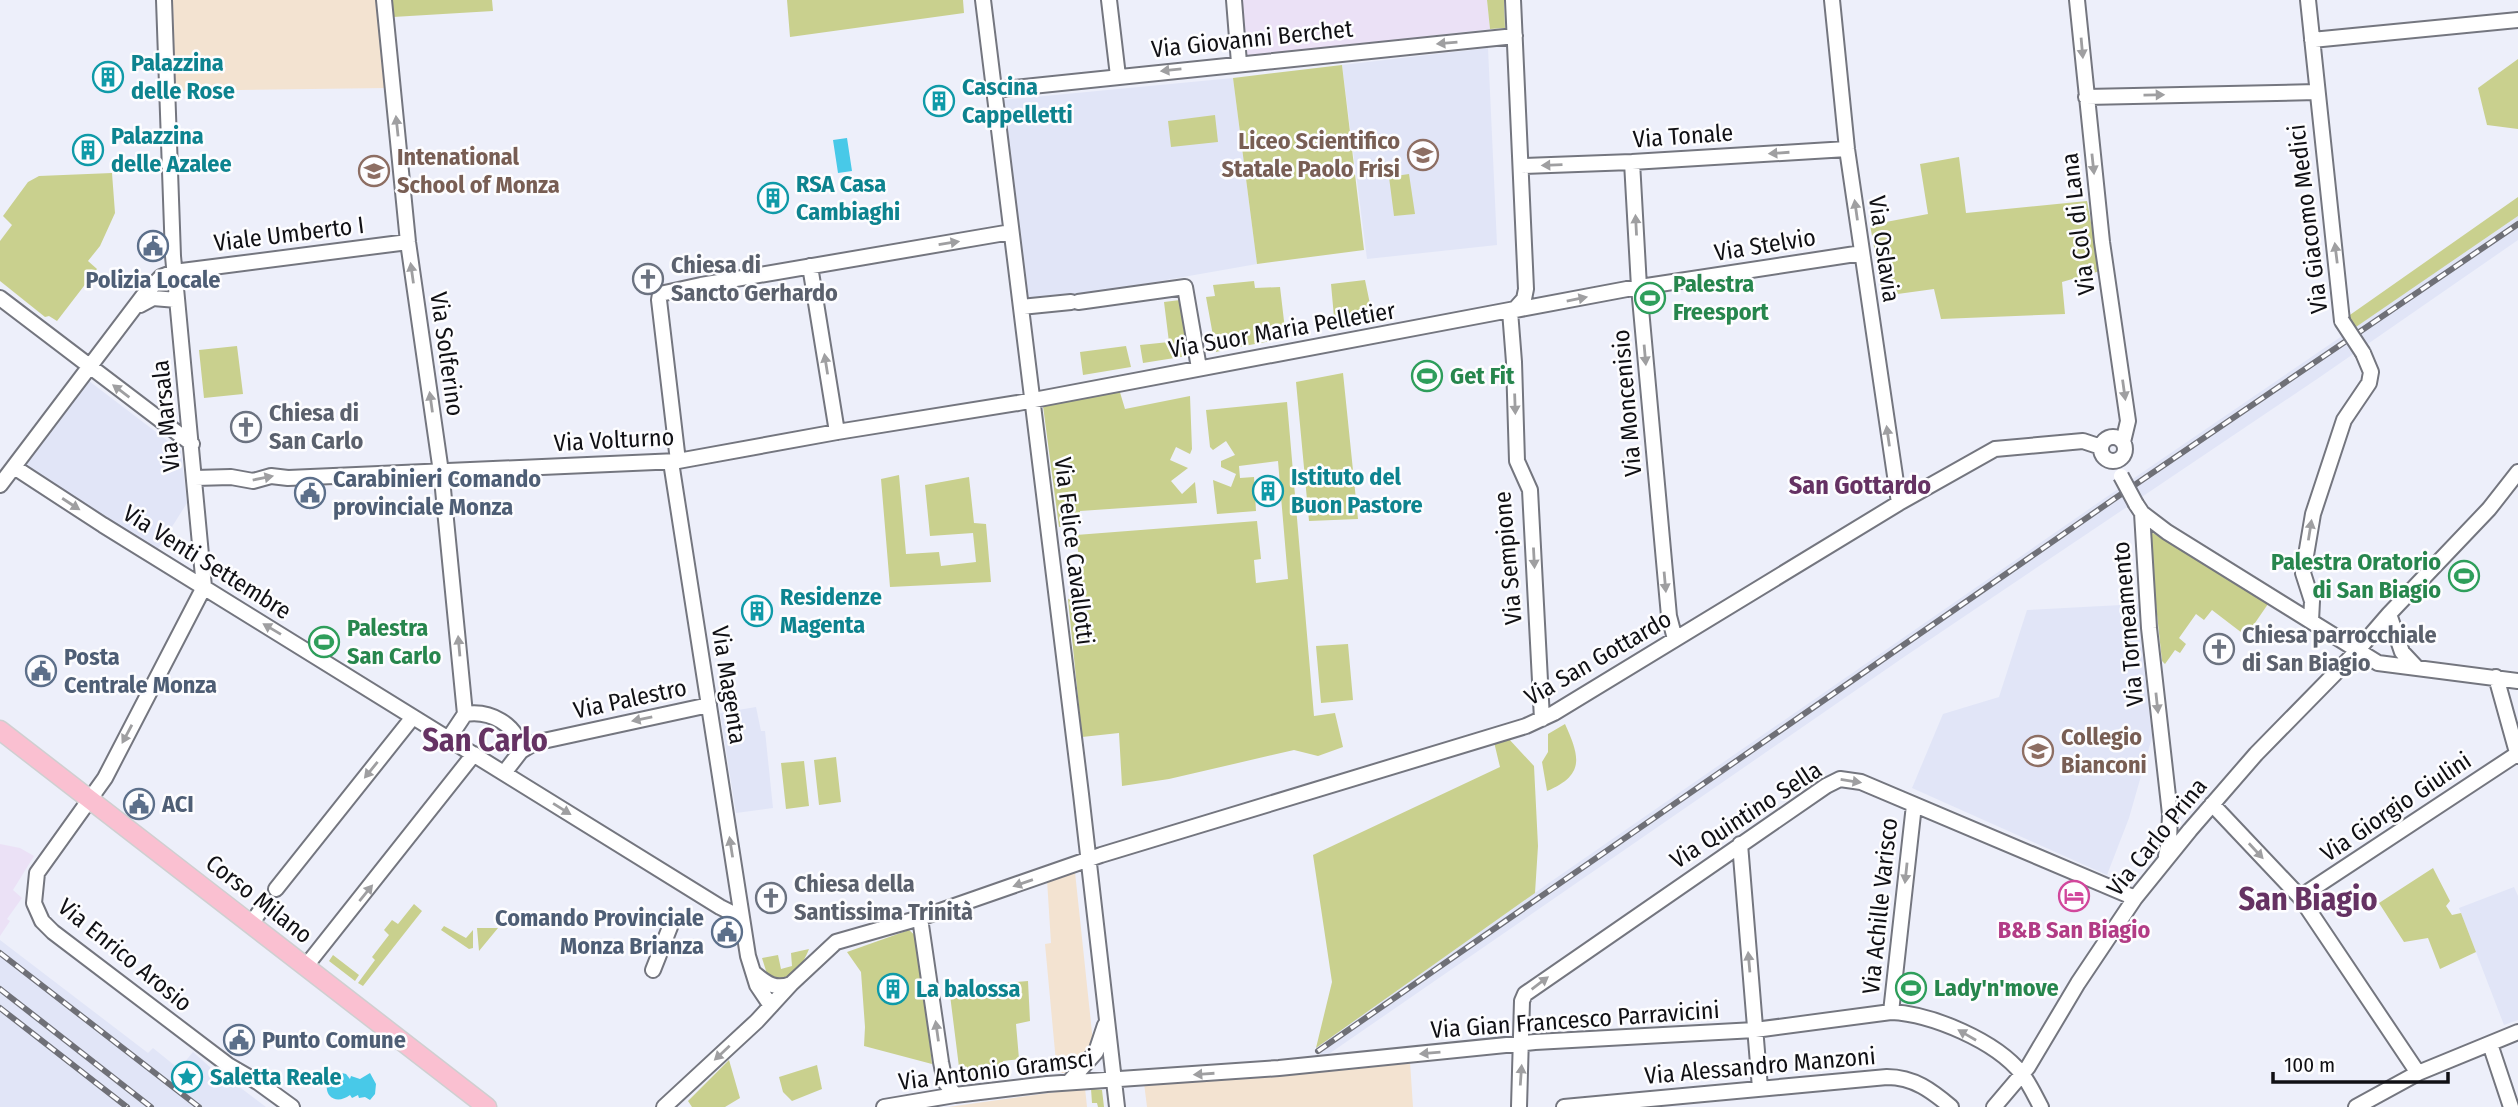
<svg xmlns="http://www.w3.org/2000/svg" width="2518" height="1107" font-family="'Fira Sans Condensed',sans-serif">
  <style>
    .commercial { fill: #f3e3d1 }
    .industrial { fill: #ebe1f6 }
    .built { fill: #e1e5f7 }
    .green { fill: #c9d08e }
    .water { fill: #48c9e8 }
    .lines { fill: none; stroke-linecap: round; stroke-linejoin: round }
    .minor-casing { stroke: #74767f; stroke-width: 18 }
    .major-casing { stroke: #cfcfd0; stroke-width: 21 }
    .minor { stroke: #fff; stroke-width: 14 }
    .major { stroke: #fac0d1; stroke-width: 18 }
    .rail-casing { stroke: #6f7077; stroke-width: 6 }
    .rail { stroke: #fdfdff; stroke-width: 3.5; stroke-dasharray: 10; stroke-linecap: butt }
    .minor-bridge-casing { stroke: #74767f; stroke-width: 18; stroke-linecap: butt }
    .minor-bridge { stroke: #fff; stroke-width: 14 }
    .oneway { fill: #9f9fa1 }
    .labels { text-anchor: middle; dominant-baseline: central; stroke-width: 5; stroke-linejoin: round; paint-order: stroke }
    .street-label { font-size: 24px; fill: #101014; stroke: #fdfdff }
    .culture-label { font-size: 24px; font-weight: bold; fill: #0d838f; stroke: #fdfdff; text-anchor: start }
    .education-label { font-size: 24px; font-weight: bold; fill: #785e54; stroke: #fdfdff; text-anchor: start }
    .worship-label { font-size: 24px; font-weight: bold; fill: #5b616d; stroke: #fdfdff; text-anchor: start }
    .service-label { font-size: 24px; font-weight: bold; fill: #4e5e75; stroke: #fdfdff; text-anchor: start }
    .leisure-label { font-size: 24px; font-weight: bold; fill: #27864d; stroke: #fdfdff; text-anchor: start }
    .hotel-label { font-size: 24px; font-weight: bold; fill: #b23c85; stroke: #fdfdff }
    .neighbourhood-label { font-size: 26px; font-weight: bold; fill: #653263; stroke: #fdfdff }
    .district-label { font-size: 32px; font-weight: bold; fill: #653263; stroke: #fdfdff }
  </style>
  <rect width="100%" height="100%" fill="#edeffa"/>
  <!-- commercial -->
  <path class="commercial" d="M173,0h205l9,88 -213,3z
    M1075,872l18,170 -4,12 -17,19h-15l-12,-129 6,-1 -4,-63z
    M1410,1062l3,45h-266l-3,-24z
    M1085,1088l2,19h-139z"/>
  <!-- industrial -->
  <path class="industrial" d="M1242,0h245l3,29 -243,28z
    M0,844l20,4 14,8 -21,34 9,8 -15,21 3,2 -10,15z"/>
  <!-- built -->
  <path class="built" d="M1488,48l9,197 -130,14 -25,-194z
    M1233,78l24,186 -176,31 -52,5 -27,-200z
    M2518,216v24l-198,137 -416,280 -581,401 -7,-10 230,-163 572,-396z
    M89,381l92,70 6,52 -29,46 -136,-83z
    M2140,604l15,123 -26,91 -22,57 -195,-87 31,-74 56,-17 28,-87z
    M756,707l5,24h4l8,77 -37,5 -16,-100z
    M2514,887l4,9v124l-14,5 -45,-117z
    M0,940l148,113 5,-5 26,21 14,-17 18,16 -3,3 21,16 4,-5 33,25h-266z"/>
  <!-- green -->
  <path class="green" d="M391,0h101l1,11 -100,6z
    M787,0h176l1,13 -174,24z
    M1487,0h17l1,28 -15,1z
    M2518,59v70l-31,-4 -9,-37z
    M1342,65l22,185 -107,14 -24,-186z
    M1215,115l3,27 -47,5 -3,-26z
    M1959,157l7,56 121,-12 13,70 -38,11 3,32 -124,5 -7,-30 -51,7 -13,-71 58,-11 -8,-50z
    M112,173l3,40 -15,33 -12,15 9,8 -40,52 -8,-5 -4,1 -45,-36v-40l12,-16 -9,-9 25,-34 11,-6z
    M1409,174l6,40 -21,2 -5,-39z
    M2518,197v19l-165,113 -6,-12z
    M1365,280l5,24 9,10 -1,8 -43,6 -4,-44z
    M1254,281l1,7 25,-1 6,51 -47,9 -2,-9 -11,2 2,9 -12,3 -10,-55 9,-1 -2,-11z
    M1180,300l7,56 -44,7 -3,-18 29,-3 -5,-40z
    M237,346l6,48 -39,4 -5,-48z
    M1126,346l5,21 -48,8 -3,-23z
    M1343,373l15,146 -49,2 -13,-139z
    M1119,389l6,20 65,-13 2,53 -2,5 -14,-7 -6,13 18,8 -17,13 11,13 13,-12 2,21 -117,8v13l-21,3 -16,-121z
    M1287,402l27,314 21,-3 8,34 -25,9 -24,-6 -125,29 -47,7 -3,-53 -37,4 -14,-138 16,-3 -8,-61 181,-14 4,38 -7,1 2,23 32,-4 -10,-118 -39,5 1,12 14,-1 2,34 -39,3 -4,-34 18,7 5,-13 -15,-7v-6l14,-6 -9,-14 -13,9 -3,-3 -4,-37z
    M899,475l7,79 33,-2 2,14 35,-4 -3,-29 -43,3 -5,-51 44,-8 5,46 12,1 5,58 -101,5 -9,-108z
    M2148,530l120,74 -22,32 -34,-26 -8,10 -8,-6 -17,24 7,6 -6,9 -5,-3 -10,14 -3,-3z
    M1348,644l5,56 -32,3 -5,-57z
    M1565,724c15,33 20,51 -18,67l-5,-29 6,-10v-18z
    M1508,738l26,28 4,80 -3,47 -219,155 16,-66 -19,-127 187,-88 -6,-25z
    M836,757l5,45 -22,3 -5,-45z
    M804,761l5,45 -23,3 -5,-46z
    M2433,868l17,33 -4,5 6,9 9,-2 15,39 -36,17 -12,-31 -24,4 -25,-39z
    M414,904l8,7 -59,75 -5,-3 17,-23 -3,-3 17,-22 -5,-5 8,-10 6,4z
    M444,926l22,12 7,-8v18l-4,1 -28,-19z
    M477,928h21l-19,23z
    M909,930l9,8 14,126 -68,-18 1,-19 -4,-55 -14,-20z
    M809,949c-7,17 -15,29 -34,30l-8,-5 -5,-16 16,-3 3,14 11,-3 -1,-13z
    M333,955l26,20 -4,6 -26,-20z
    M1028,981l2,40 -14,3 3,35 -16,2v12l-36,4 -7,-2 -11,-88z
    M729,1060l11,38 -15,9h-33l-4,-6z
    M817,1065l5,24 -30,12 -9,-9 -4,-15z
    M1091,1089l11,1 2,17h-6l-1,-4h-5z"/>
  <!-- water -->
  <path class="water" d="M847,138l5,33 -14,2 -5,-33z
    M338,1072l8,2 4,5 1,-3 9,3 10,-6 6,11 -1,10 -5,6 -5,-3 -6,1 -1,-3 -6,3 -2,-3c-16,12 -31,-2 -19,-22z"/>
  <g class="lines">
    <!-- minor casing -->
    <g class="minor-casing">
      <path id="minor" d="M164,0l9,256 31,331 -99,191 -68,95 -3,30 8,18 11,11 175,133 31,18 33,24
        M384,0l24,242 34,237 23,235
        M983,0l98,794 36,313
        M1109,0l9,76
        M1234,0l5,63
        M1832,0l15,149 52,354
        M2077,0l25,242 26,179 -5,21
        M2308,0l34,321
        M2312,40l206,-20
        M994,90l521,-54
        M2086,97l231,-5
        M1632,162l7,125 30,329 6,23
        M1521,166l111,-4 215,-13
        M810,266l27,166
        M0,298l192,146
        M1078,302l107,-15 14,81
        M140,305l13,-7 24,2
        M1021,307l50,-5
        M2101 449a12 12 0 1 1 24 0a12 12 0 1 1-24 0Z
        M678,461l-19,-161 1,-6 41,-9 310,-53
        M671,462l77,494 9,29 14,21
        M14,467l89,58 617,382 14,7 7,1
        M195,478l36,-1 22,4 18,-5 17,2 390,-17 159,-29 181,-29 497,-94 9,-10 2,-10 -13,-289
        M0,485l143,-189 18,-19 13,-5 234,-30
        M2136,504l6,9 25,19 211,131 140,18
        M2142,513l7,115 21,186 -1,28 -3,14
        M2389,614l13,38 15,16
        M2311,621l1,-20 -9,-28 10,-59 31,-94 25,-37 2,-11 -8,-19
        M2496,677l22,79
        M1542,719l-12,-229 -13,-29 -3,-99 -4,-51 117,-22 235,-36
        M449,738l16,-24c25,-4 52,10 56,37
        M504,773l17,-22 13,-8 175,-38
        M2212,804l88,93 118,176
        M1740,844l20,244
        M276,889l137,-172
        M2300,897l217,-143
        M920,918l21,144 4,20 10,13
        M251,924l12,-17
        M306,966l168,-212
        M653,970l17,-43
        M755,974c12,10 21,16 36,10
        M1891,1012l23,-207
        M2490,1044l21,63
        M1069,1082l27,-30 9,-27
        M664,1107l93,-86 34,-37 45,-42 84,-24 181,-63 425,-129 28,-13 345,-210 96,-54 88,-8 18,6
        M884,1107l71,-12 92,-11 232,-16 256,-26 220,-12 136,-18c41,2 105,29 131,62 7,9 13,22 19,33
        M1519,1107l3,-106 3,-7 301,-208 14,-7 21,3 274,116
        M1564,1107l323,-30c27,0 45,14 64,30
        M1994,1107l34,-40 50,-84 57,-85 55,-68 66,-76 101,-103 32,-37 100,-105 29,-37
        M2356,1107l62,-34 100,-41"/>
    </g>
    <!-- major casing -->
    <g class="major-casing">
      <path id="major" d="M0,730l487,377"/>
    </g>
    <!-- minor -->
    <use href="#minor" class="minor"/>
    <!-- major -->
    <use href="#major" class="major"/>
    <!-- rail casing -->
    <g class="rail-casing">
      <path id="rail" d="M0,953l199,154
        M0,989l151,118
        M0,1008l127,99
        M1318,1051l796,-552 404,-275"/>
    </g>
    <!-- rail -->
    <use href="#rail" class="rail"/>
    <!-- minor-bridge casing -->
    <g class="minor-bridge-casing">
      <path id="minor-bridge" d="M2342,321l21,32
        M2121,476l15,28"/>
    </g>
    <!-- minor-bridge -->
    <use href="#minor-bridge" class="minor-bridge"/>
  </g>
  <!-- one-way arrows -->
  <defs><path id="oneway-solid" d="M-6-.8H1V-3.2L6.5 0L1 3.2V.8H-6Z" transform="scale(1.75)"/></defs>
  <g class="oneway">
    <use href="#oneway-solid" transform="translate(1447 43) rotate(175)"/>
    <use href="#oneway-solid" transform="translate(2082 48) rotate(85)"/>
    <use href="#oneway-solid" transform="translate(1171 70) rotate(174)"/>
    <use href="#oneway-solid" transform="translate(2154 95) rotate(-1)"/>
    <use href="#oneway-solid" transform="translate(397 126) rotate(-96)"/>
    <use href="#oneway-solid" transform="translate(1779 153) rotate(176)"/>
    <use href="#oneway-solid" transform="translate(2093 164) rotate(84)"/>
    <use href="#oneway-solid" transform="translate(1552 165) rotate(178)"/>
    <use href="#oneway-solid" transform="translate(1856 210) rotate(-98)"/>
    <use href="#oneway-solid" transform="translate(1636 225) rotate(-93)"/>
    <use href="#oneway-solid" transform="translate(949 243) rotate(-9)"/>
    <use href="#oneway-solid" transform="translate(2336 253) rotate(-97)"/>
    <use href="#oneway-solid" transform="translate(412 273) rotate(-98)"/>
    <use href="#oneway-solid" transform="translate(1577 299) rotate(-11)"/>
    <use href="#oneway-solid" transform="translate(1645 355) rotate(85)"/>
    <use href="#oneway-solid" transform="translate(826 364) rotate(-99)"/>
    <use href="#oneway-solid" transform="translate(2124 390) rotate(82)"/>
    <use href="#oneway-solid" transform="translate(121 391) rotate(-143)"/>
    <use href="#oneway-solid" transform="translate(431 402) rotate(-98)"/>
    <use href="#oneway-solid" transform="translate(1515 404) rotate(88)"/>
    <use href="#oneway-solid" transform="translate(1888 436) rotate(-98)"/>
    <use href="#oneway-solid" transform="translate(263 478) rotate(-11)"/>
    <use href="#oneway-solid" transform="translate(71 504) rotate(33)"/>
    <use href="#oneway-solid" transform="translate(2310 530) rotate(-81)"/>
    <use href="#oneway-solid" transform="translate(1534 558) rotate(87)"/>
    <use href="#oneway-solid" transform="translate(1665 582) rotate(85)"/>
    <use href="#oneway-solid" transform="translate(272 629) rotate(-149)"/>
    <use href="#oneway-solid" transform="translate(459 646) rotate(-95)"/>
    <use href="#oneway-solid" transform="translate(2157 703) rotate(84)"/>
    <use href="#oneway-solid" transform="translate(642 719) rotate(168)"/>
    <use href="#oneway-solid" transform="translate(127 734) rotate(118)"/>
    <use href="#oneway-solid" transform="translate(371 770) rotate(129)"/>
    <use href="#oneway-solid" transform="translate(1851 781) rotate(9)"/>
    <use href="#oneway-solid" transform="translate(562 809) rotate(32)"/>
    <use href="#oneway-solid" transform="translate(731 847) rotate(-99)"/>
    <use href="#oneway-solid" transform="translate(2256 851) rotate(47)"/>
    <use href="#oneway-solid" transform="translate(1906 873) rotate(96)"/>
    <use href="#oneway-solid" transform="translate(1023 883) rotate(161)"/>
    <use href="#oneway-solid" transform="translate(366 893) rotate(-51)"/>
    <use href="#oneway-solid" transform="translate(1749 962) rotate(-95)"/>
    <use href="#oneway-solid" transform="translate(1540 983) rotate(-37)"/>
    <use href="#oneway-solid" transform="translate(937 1031) rotate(-98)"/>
    <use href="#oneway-solid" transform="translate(1967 1035) rotate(-150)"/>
    <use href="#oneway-solid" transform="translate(722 1053) rotate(137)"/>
    <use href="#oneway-solid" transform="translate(1430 1053) rotate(175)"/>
    <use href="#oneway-solid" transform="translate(1204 1074) rotate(176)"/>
    <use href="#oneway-solid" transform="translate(1521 1075) rotate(-86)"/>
  </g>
  <!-- icons -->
  <defs>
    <g id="building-ring" transform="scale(1.575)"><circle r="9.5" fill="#fdfdff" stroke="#0f9aa8" stroke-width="1.5"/><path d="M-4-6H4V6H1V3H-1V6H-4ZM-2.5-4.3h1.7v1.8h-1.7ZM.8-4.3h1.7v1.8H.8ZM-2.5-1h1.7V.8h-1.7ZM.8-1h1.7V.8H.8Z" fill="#0f9aa8"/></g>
    <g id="school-ring" transform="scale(1.575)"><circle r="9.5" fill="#fdfdff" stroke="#8d6e63" stroke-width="1.5"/><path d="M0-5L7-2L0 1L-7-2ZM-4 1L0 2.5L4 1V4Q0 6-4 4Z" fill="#8d6e63"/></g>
    <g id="civic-ring" transform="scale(1.575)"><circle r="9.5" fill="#fdfdff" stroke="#5c6f8a" stroke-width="1.5"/><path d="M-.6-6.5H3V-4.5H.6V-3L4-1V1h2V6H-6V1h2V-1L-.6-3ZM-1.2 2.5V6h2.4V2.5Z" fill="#5c6f8a"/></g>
    <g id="church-ring" transform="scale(1.575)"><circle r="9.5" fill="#fdfdff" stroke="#6b7280" stroke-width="1.5"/><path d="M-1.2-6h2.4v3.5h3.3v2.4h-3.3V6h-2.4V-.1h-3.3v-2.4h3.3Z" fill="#6b7280"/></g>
    <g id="stadium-ring" transform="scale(1.575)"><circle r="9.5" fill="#fdfdff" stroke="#2e9e5b" stroke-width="1.5"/><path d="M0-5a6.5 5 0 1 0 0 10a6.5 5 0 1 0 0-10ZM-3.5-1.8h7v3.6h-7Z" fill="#2e9e5b"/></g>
    <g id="hotel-ring" transform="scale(1.575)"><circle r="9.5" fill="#fdfdff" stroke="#d1479c" stroke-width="1.5"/><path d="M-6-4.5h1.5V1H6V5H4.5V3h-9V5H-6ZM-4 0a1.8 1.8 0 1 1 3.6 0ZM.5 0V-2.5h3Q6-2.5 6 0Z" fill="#d1479c"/></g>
    <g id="sight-ring" transform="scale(1.575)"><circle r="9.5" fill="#fdfdff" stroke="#0f9aa8" stroke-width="1.5"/><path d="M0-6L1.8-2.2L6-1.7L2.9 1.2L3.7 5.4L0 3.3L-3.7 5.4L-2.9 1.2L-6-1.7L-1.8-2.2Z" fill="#0f9aa8"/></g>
  </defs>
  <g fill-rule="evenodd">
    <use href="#building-ring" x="108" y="77"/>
    <use href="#building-ring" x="939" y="101"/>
    <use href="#building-ring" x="88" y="150"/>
    <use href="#school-ring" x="1423" y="155"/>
    <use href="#school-ring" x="374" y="171"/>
    <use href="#building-ring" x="773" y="198"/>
    <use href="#civic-ring" x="153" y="246"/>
    <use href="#church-ring" x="648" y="279"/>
    <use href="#stadium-ring" x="1650" y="298"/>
    <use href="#stadium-ring" x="1427" y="376"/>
    <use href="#church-ring" x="246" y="427"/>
    <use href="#building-ring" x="1268" y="491"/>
    <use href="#civic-ring" x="310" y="493"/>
    <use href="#stadium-ring" x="2464" y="576"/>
    <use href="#building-ring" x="757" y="611"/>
    <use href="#stadium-ring" x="324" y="642"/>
    <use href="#church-ring" x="2219" y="649"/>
    <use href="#civic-ring" x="41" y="671"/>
    <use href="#school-ring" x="2038" y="751"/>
    <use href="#civic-ring" x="139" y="804"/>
    <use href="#hotel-ring" x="2074" y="896"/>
    <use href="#church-ring" x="771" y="898"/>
    <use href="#civic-ring" x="727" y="932"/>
    <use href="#stadium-ring" x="1911" y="988"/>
    <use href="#building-ring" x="893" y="989"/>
    <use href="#civic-ring" x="239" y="1040"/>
    <use href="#sight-ring" x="187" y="1077"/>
  </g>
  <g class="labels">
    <!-- street labels -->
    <g class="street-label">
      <text transform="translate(1252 39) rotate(-6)">Via Giovanni Berchet</text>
      <text transform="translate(1683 136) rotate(-4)">Via Tonale</text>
      <text transform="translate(2308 219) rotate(-97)">Via Giacomo Medici</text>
      <text transform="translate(2078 224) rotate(-97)">Via Col di Lana</text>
      <text transform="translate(289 234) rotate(-7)">Viale Umberto I</text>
      <text transform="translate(1765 245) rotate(-9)">Via Stelvio</text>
      <text transform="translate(1884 249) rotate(82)">Via Oslavia</text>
      <text transform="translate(1282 330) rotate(-10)">Via Suor Maria Pelletier</text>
      <text transform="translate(447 354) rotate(82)">Via Solferino</text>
      <text transform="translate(1627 403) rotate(-95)">Via Moncenisio</text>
      <text transform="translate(166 416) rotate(-96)">Via Marsala</text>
      <text transform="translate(614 440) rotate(-3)">Via Volturno</text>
      <text transform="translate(1074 551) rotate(83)">Via Felice Cavallotti</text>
      <text transform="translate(1508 558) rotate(-95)">Via Sempione</text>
      <text transform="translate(207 562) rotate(32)">Via Venti Settembre</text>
      <text transform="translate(2128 624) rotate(-95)">Via Torneamento</text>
      <text transform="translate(1598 658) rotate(-30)">Via San Gottardo</text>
      <text transform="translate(729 685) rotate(81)">Via Magenta</text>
      <text transform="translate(630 699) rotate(-12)">Via Palestro</text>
      <text transform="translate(2396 807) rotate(-34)">Via Giorgio Giulini</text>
      <text transform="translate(1746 815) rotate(-33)">Via Quintino Sella</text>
      <text transform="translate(2157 837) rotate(-51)">Via Carlo Prina</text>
      <text transform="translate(259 899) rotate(38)">Corso Milano</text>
      <text transform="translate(1880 906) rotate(-84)">Via Achille Varisco</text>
      <text transform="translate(125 955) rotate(39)">Via Enrico Arosio</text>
      <text transform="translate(1575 1020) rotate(-4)">Via Gian Francesco Parravicini</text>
      <text transform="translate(1760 1066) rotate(-5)">Via Alessandro Manzoni</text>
      <text transform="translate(996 1070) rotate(-7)">Via Antonio Gramsci</text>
    </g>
    <!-- culture labels -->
    <g class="culture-label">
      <text x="131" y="63">Palazzina<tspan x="131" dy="28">delle Rose</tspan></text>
      <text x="962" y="87">Cascina<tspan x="962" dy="28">Cappelletti</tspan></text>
      <text x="111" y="136">Palazzina<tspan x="111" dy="28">delle Azalee</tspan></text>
      <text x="796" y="184">RSA Casa<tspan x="796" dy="28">Cambiaghi</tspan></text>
      <text x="1291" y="477">Istituto del<tspan x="1291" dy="28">Buon Pastore</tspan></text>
      <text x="780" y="597">Residenze<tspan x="780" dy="28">Magenta</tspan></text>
      <text x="916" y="989">La balossa</text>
      <text x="210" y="1077">Saletta Reale</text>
    </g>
    <!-- education labels -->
    <g class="education-label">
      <text x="1400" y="141" text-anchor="end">Liceo Scientifico<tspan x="1400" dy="28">Statale Paolo Frisi</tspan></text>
      <text x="397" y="157">Intenational<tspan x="397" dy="28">School of Monza</tspan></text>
      <text x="2061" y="737">Collegio<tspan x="2061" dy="28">Bianconi</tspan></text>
    </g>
    <!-- worship labels -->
    <g class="worship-label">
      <text x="671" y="265">Chiesa di<tspan x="671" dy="28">Sancto Gerhardo</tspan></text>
      <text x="269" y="413">Chiesa di<tspan x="269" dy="28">San Carlo</tspan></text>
      <text x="2242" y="635">Chiesa parrocchiale<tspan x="2242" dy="28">di San Biagio</tspan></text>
      <text x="794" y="884">Chiesa della<tspan x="794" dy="28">Santissima Trinità</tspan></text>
    </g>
    <!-- service labels -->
    <g class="service-label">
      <text x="153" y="280" text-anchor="middle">Polizia Locale</text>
      <text x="333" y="479">Carabinieri Comando<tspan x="333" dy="28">provinciale Monza</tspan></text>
      <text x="64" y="657">Posta<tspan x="64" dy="28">Centrale Monza</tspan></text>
      <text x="162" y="804">ACI</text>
      <text x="704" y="918" text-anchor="end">Comando Provinciale<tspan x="704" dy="28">Monza Brianza</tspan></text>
      <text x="262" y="1040">Punto Comune</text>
    </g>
    <!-- leisure labels -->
    <g class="leisure-label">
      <text x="1673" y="284">Palestra<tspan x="1673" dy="28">Freesport</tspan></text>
      <text x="1450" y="376">Get Fit</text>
      <text x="2441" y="562" text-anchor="end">Palestra Oratorio<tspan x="2441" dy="28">di San Biagio</tspan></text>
      <text x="347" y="628">Palestra<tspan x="347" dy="28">San Carlo</tspan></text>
      <text x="1934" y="988">Lady'n'move</text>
    </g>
    <!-- hotel labels -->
    <g class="hotel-label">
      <text x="2074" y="930">B&amp;B San Biagio</text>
    </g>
    <!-- neighbourhood labels -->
    <g class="neighbourhood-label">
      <text x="1860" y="485">San Gottardo</text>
    </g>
    <!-- district labels -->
    <g class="district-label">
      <text x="485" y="740">San Carlo</text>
      <text x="2308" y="899">San Biagio</text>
    </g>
  </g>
  <!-- scale -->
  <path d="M2273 1072v10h175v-10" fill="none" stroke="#101014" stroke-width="3.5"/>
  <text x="2284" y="1072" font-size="21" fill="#101014" stroke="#fdfdff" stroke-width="5" paint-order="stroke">100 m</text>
</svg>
